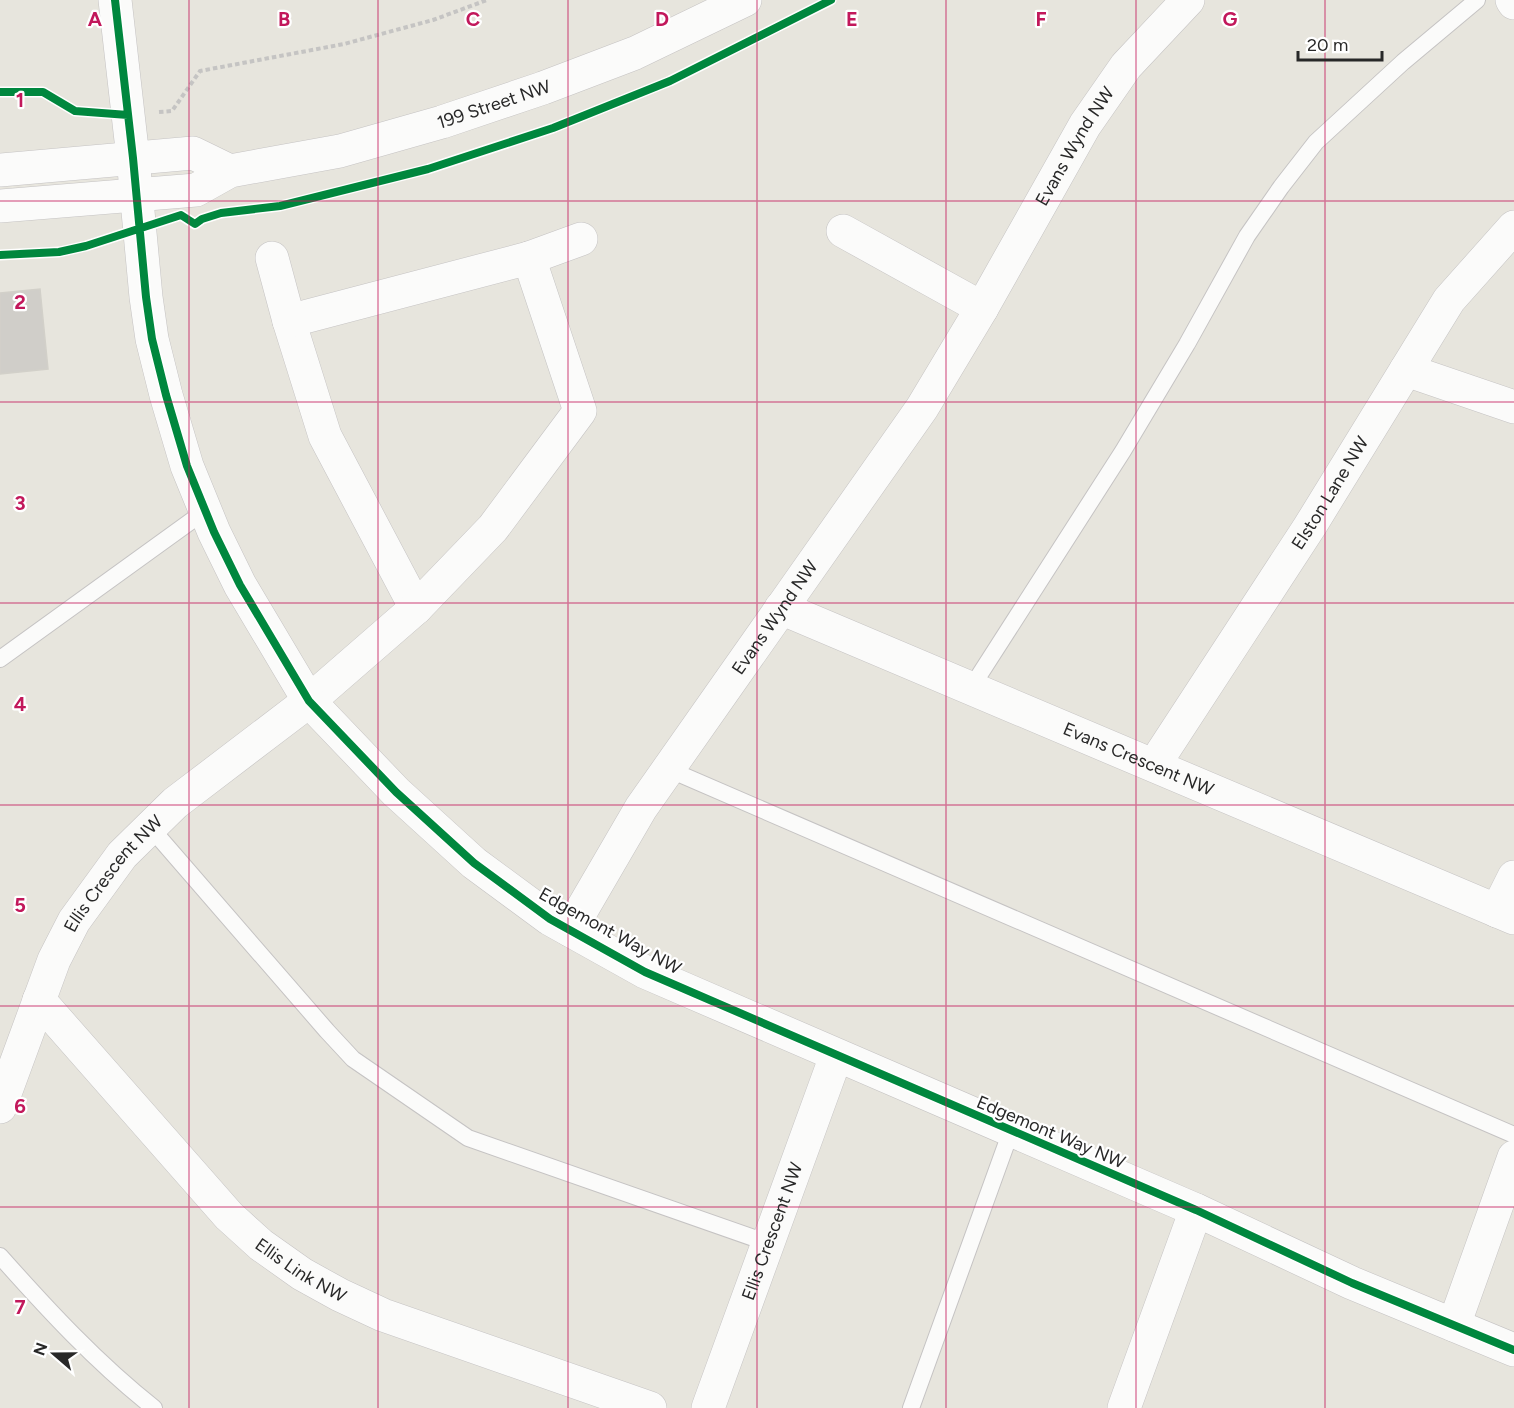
<svg xmlns="http://www.w3.org/2000/svg" width="1514" height="1408" font-family="Figtree,sans-serif">
  <style>
    .building { fill: #d0cec9; stroke: #d2d0c9; stroke-width: 1.5 }
    .lines { fill: none; stroke-linecap: round; stroke-linejoin: round }
    .lane-casing { stroke: #c5c3c3; stroke-width: 18 }
    .street-casing { stroke: #c5c3c3; stroke-width: 34 }
    .secondary-casing { stroke: #c5c3c3; stroke-width: 34 }
    .path { stroke: #c5c4c3; stroke-width: 4; stroke-dasharray: 4.5 3; stroke-linecap: butt }
    .lane { stroke: #fbfbfa; stroke-width: 16 }
    .street { stroke: #fbfbfa; stroke-width: 33 }
    .secondary { stroke: #fbfbfa; stroke-width: 33 }
    .cycleway-casing { stroke: #fff; stroke-width: 11 }
    .cycleway { stroke: #00873e; stroke-width: 8 }
    .grid { fill: none; stroke: #c2185b; stroke-width: 1.5; stroke-opacity: 0.55 }
    .labels { text-anchor: middle; dominant-baseline: central; stroke-width: 4.5; stroke-linejoin: round; paint-order: stroke }
    .street-label { font-size: 18px; fill: #282828; stroke: #fff }
    .grid-label { font-size: 20px; text-anchor: middle; font-weight: bold; fill: #c2185b; stroke: #fff; stroke-width: 4.5; stroke-linejoin: round; paint-order: stroke }
  </style>
  <rect width="100%" height="100%" fill="#e7e5dd"/>
  <!-- building -->
  <path class="building" d="M40,289l8,80 -48,5v-81z"/>
  <g class="lines">
    <!-- lane casing -->
    <g class="lane-casing">
      <path id="lane" d="M0,659l205,-148
        M971,688l152,-237 64,-107 60,-108 34,-49 35,-45 87,-80 74,-62
        M668,769l846,366
        M150,827l177,204 26,28 115,79 300,105
        M0,1256c48,54 97,107 154,152
        M911,1408l100,-277"/>
    </g>
    <!-- street casing -->
    <g class="street-casing">
      <g id="street">
        <path d="M1512,0l2,3"/>
        <path d="M843,231l139,77"/>
        <path d="M272,258l17,63 36,115 91,172"/>
        <path d="M289,321l240,-63"/>
        <path d="M1406,370l108,37"/>
        <path id="s1" d="M781,608l733,310"/>
        <path id="s2" d="M1154,765l156,-239 139,-226 65,-73"/>
        <path d="M1497,911l17,-34"/>
        <path id="s3" d="M570,930l71,-122 281,-400 60,-100 103,-183 41,-59 62,-66"/>
        <path id="s4" d="M39,1000l190,216 32,29 41,29 38,21 43,20 267,93"/>
        <path id="s5" d="M0,1107l54,-147 20,-39 48,-66 53,-52 134,-102 107,-93 77,-80 87,-117 -51,-153 52,-19"/>
        <path d="M1454,1325l60,-168"/>
        <path id="s6" d="M708,1408l128,-352"/>
        <path d="M1124,1408l72,-198"/>
      </g>
    </g>
    <!-- secondary casing -->
    <g class="secondary-casing">
      <g id="secondary">
        <path d="M115,0l18,158 13,139 6,42 14,56 21,71 27,66 26,53 69,116 87,91 78,71 76,56 95,53 551,238 156,73 162,67"/>
        <path d="M0,170l193,-17 37,18"/>
        <path id="s7" d="M0,206l196,-16 34,-19 110,-20 102,-29 101,-34 92,-35 110,-53"/>
      </g>
    </g>
    <!-- path -->
    <path class="path" d="M159,112l13,-1 28,-40 144,-27 89,-24 54,-20"/>
    <!-- lane -->
    <use href="#lane" class="lane"/>
    <!-- street -->
    <use href="#street" class="street"/>
    <!-- secondary -->
    <use href="#secondary" class="secondary"/>
    <!-- cycleway casing -->
    <g class="cycleway-casing">
      <path id="cycleway" d="M115,0l18,158 13,139 6,42 14,56 21,71 27,66 26,53 69,116 87,91 78,71 76,56 95,53 551,238 156,73 162,67
        M0,92h43l32,19 53,4
        M0,255l59,-3 27,-6 95,-31 14,9 7,-5 19,-6 59,-7 148,-37 125,-41 117,-47 161,-81"/>
    </g>
    <!-- cycleway -->
    <use href="#cycleway" class="cycleway"/>
  </g>
  <!-- grid -->
  <path class="grid" d="M189,0v1408M378,0v1408M568,0v1408M757,0v1408M946,0v1408M1136,0v1408M1325,0v1408M0,201h1514M0,402h1514M0,603h1514M0,805h1514M0,1006h1514M0,1207h1514"/>
  <g class="labels">
    <!-- street labels -->
    <g class="street-label">
      <text stroke="none"><textPath href="#s7" startOffset="508">199 Street NW</textPath></text>
      <text stroke="none"><textPath href="#s3" startOffset="933">Evans Wynd NW</textPath></text>
      <text stroke="none"><textPath href="#s2" startOffset="324">Elston Lane NW</textPath></text>
      <text stroke="none"><textPath href="#s3" startOffset="374">Evans Wynd NW</textPath></text>
      <text stroke="none"><textPath href="#s1" startOffset="388">Evans Crescent NW</textPath></text>
      <text stroke="none"><textPath href="#s5" startOffset="262">Ellis Crescent NW</textPath></text>
      <text transform="translate(610 931) rotate(29)">Edgemont Way NW</text>
      <text transform="translate(1051 1132) rotate(23)">Edgemont Way NW</text>
      <text stroke="none"><textPath href="#s6" startOffset="188">Ellis Crescent NW</textPath></text>
      <text stroke="none"><textPath href="#s4" startOffset="378">Ellis Link NW</textPath></text>
    </g>
  </g>
  <g class="grid-label">
    <text x="95" y="26">A</text>
    <text x="284" y="26">B</text>
    <text x="473" y="26">C</text>
    <text x="662" y="26">D</text>
    <text x="852" y="26">E</text>
    <text x="1041" y="26">F</text>
    <text x="1230" y="26">G</text>
    <text x="20" y="107">1</text>
    <text x="20" y="309">2</text>
    <text x="20" y="510">3</text>
    <text x="20" y="711">4</text>
    <text x="20" y="912">5</text>
    <text x="20" y="1113">6</text>
    <text x="20" y="1314">7</text>
  </g>
  <!-- north arrow -->
  <g transform="translate(54 1354) rotate(290)" stroke="#ffffff" stroke-width="4.5" paint-order="stroke">
  <path d="M0-4.5L10 22L0 15L-10 22Z" fill="#282828"/>
  <text y="-9" font-size="16" font-weight="bold" text-anchor="middle" fill="#282828">N</text>
  </g>
  <!-- scale -->
  <path d="M1298 51v9h84v-9" fill="none" stroke="#282828" stroke-width="3"/>
  <text x="1307" y="51" font-size="18" fill="#282828" stroke="#ffffff" stroke-width="4.5" paint-order="stroke">20 m</text>
</svg>
